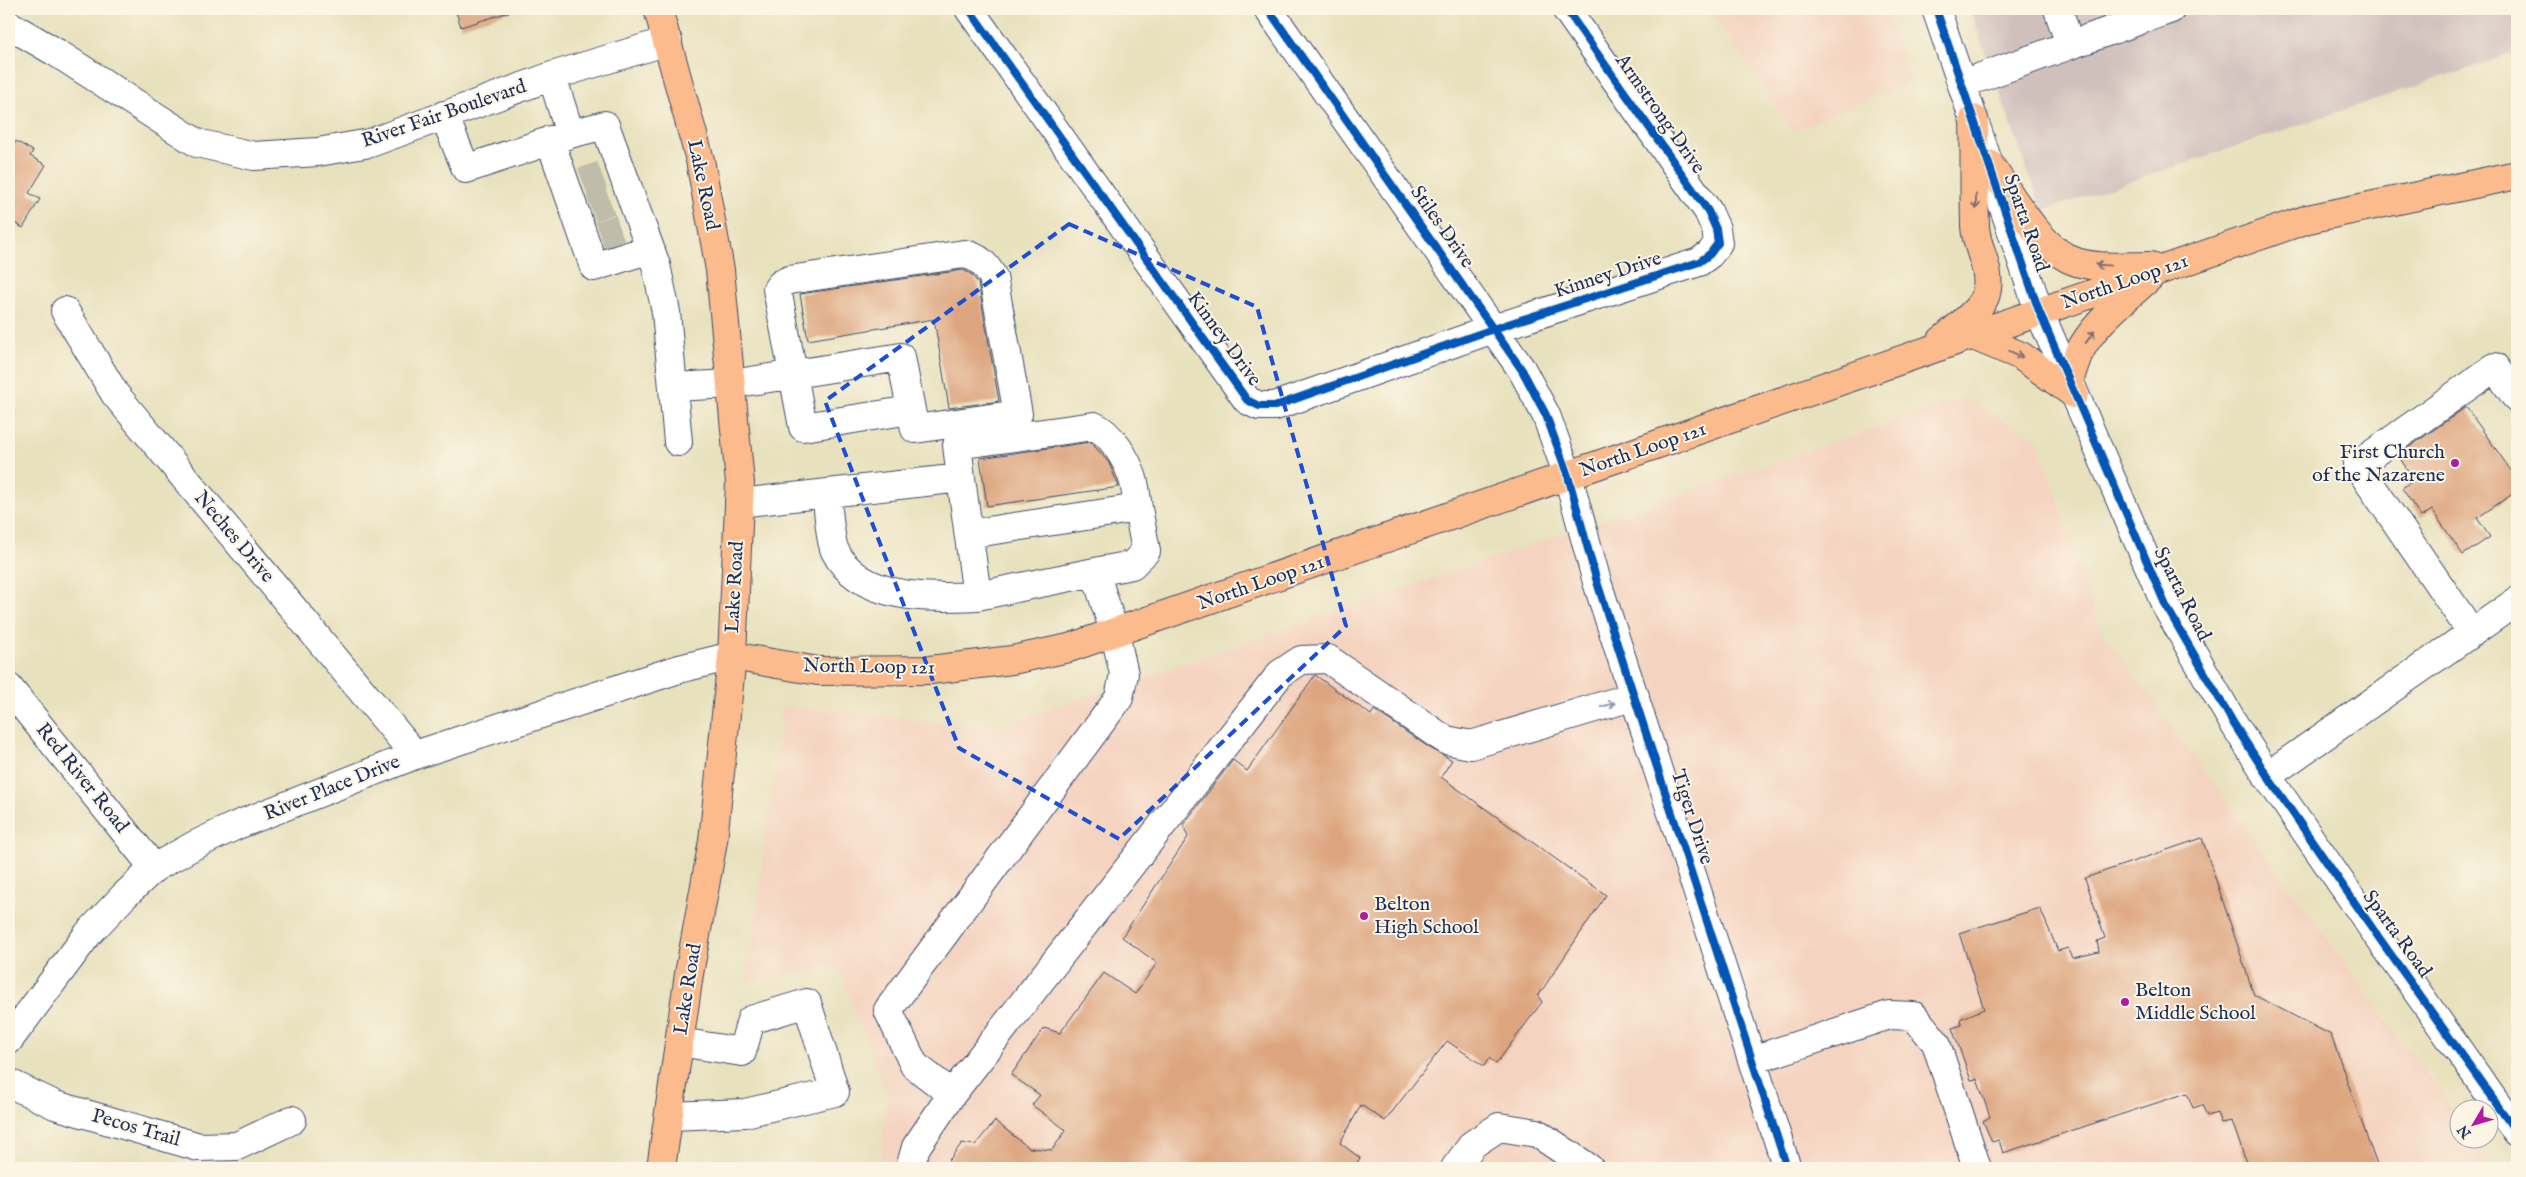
<svg xmlns="http://www.w3.org/2000/svg" width="2526" height="1177" font-family="'IM FELL English',serif">
  <style>
    .built { fill: #f4d3c0 }
    .industrial { fill: #d0c0bc }
    .building { fill: #dda57f }
    .lines { fill: none; stroke-linecap: round; stroke-linejoin: round }
    .minor-tunnel { stroke: #bfbdaa; stroke-width: 28; stroke-dasharray: 28 14; stroke-linecap: butt }
    .minor-casing { stroke: #3a4a6c; stroke-width: 30 }
    .major-casing { stroke: #3a4a6c; stroke-width: 30 }
    .minor { stroke: #fff; stroke-width: 28 }
    .major { stroke: #fbbb8c; stroke-width: 28 }
    .cycleway-casing { stroke: #fcf5e5; stroke-width: 11 }
    .cycleway { stroke: #0057b8; stroke-width: 8 }
    .oneway { stroke: #806e73 }
    .oneway2 { stroke: #8d97ae }
    .marked { fill: none; stroke: #1d4ed8; stroke-width: 4; stroke-dasharray: 10 6; stroke-linejoin: round }
    .poi-dot { fill: #b5179e; stroke: #fcf5e5; stroke-width: 2 }
    .labels { text-anchor: middle; dominant-baseline: central; stroke-width: 4; stroke-linejoin: round; paint-order: stroke }
    .street-label { font-size: 20px; fill: #1b2f5e; stroke: #fcf5e5 }
    .poi-label { font-size: 20px; fill: #1b2f5e; stroke: #fcf5e5; text-anchor: start }
  </style>
  <rect width="100%" height="100%" fill="#fcf5e5"/>
  <filter id="ink" filterUnits="userSpaceOnUse"><feTurbulence type="fractalNoise" baseFrequency=".02" numOctaves="2"/><feDisplacementMap in="SourceGraphic" scale="10" xChannelSelector="R" yChannelSelector="G"/><feConvolveMatrix kernelMatrix="1 2 1 2 8 2 1 2 1" color-interpolation-filters="sRGB"/></filter>
  <filter id="wash" filterUnits="userSpaceOnUse"><feTurbulence type="fractalNoise" baseFrequency=".0096" numOctaves="4" result="noise"/><feDisplacementMap in="SourceGraphic" scale="20" xChannelSelector="R" yChannelSelector="G"/><feGaussianBlur stdDeviation="1.12" result="paint"/><feColorMatrix in="noise" values="0 0 0 0 0 0 0 0 0 0 0 0 0 0 0 0 0 1.4 0 .05"/><feComposite in="paint" operator="in"/></filter>
  <g filter="url(#wash)">
    <rect width="100%" height="100%" fill="#e8e1bd"/>
    <!-- built -->
    <path class="built" d="M1709,9h177l24,72 -117,50z
      M1963,398l75,42 62,189 358,488v23h16l18,28h-1612l7,-73 -49,-129 -91,15 36,-275 212,22z"/>
    <!-- industrial -->
    <path class="industrial" d="M1970,9h547v43l-475,159z"/>
    <g id="blocks">
      <!-- building -->
      <path class="building" d="M455,9h53l1,3 -48,15z
        M16,141l17,10 -3,5 16,9 -17,28 11,6 -17,29 -14,-8v-66z
        M963,270l8,4 7,9 21,118 -50,7 -15,-89 -126,21 -8,-46z
        M2466,407l51,72v12l-40,27 13,19 -27,18 -31,-45 -11,7 -19,-29 12,-8 -16,-25z
        M1091,442l18,21 10,24 -132,19 -7,-48z
        M1315,675l56,40 3,-5 56,38 22,12 -11,17 165,118 -68,101 4,6 -46,62 -7,-6 -5,8 -37,-25 -62,80 -24,-16 -21,38 20,15 -7,10h-410l19,-25 13,2 20,-24 34,27 23,2 14,-20 -34,-25 8,-10 -29,-20 33,-47 16,5 44,-60 31,21 22,-31 -35,-26 66,-100 -5,-12 50,-65 14,11z
        M2202,838l52,157 77,40 47,133h-130l-16,-47 -11,2 -4,-10 -10,3 -5,-11 -9,3 -6,-15 -184,60 -4,-13 -7,2 -9,-21 7,-4 -13,-38 -6,1 -19,-52 10,-3 -2,-6 24,-10 -25,-76 81,-25 18,43 10,-3 5,10 26,-6 -2,-11 8,-3 -20,-60z"/>
    </g>
  </g>
  <g filter="url(#ink)">
    <use href="#blocks" fill-opacity="0" stroke="#3a4a6c" stroke-width="1"/>
    <g class="lines">
      <!-- minor-tunnel -->
      <path class="minor-tunnel" d="M583,182l19,-7
        M591,208l19,-7
        M600,235l20,-7"/>
      <!-- minor casing -->
      <g class="minor-casing">
        <path id="minor" d="M969,9l278,391 12,6h16l218,-77 206,-67 11,-8 8,-11 -2,-14 -8,-18 -142,-202
          M1268,9l254,361 24,45 22,61 29,106 190,586
          M1936,9l103,302 127,295 68,118 38,59 105,152 140,198
          M9,25l48,28 140,90 57,13 64,-4 52,-9 182,-67 116,-35
          M2070,45l101,-36
          M1962,84l108,-39 -12,-36
          M444,115l22,54 104,-35 -18,-58
          M570,134l35,-9 51,140 10,47 12,130
          M550,140l44,127 56,-18
          M65,311l50,83 300,361
          M673,387l59,-3 169,-27 10,53 -108,17 -26,-138 4,-5 8,-4 175,-26c15,3 21,10 29,23l25,137 -103,15 -4,-19
          M961,478l-4,-33 137,-19c17,7 33,34 38,50 4,10 4,22 6,32
          M826,494c3,15 3,44 9,57 25,50 95,47 142,45
          M739,503l222,-25 16,118 118,-24 20,62 9,40 -5,24 -231,312 26,55 38,29
          M969,534l169,-26 8,43 -14,14 -37,7
          M2472,633l-115,-168 138,-98 22,32
          M9,688l145,180
          M2267,776l250,-175
          M9,1040l79,-106 36,-38 30,-28 39,-22 42,-20 180,-71 264,-86 53,-13
          M1753,1060l136,-45 25,1 22,27 41,125
          M9,1083l46,22 144,42 38,-1 55,-26
          M669,1116l76,-3 90,-21 -28,-89 -56,17 -9,32 -63,-10
          M910,1168l6,-21 36,-53 328,-420 21,-14 27,-1 110,76 8,5 25,5 164,-49
          M1455,1168l18,-24 26,-17 38,6 52,35"/>
      </g>
      <!-- major casing -->
      <g class="major-casing">
        <path id="major" d="M658,9l42,151 20,110 20,213 -8,173 -19,185 -24,133 -28,194
          M1989,164c21,29 48,79 80,95 23,11 56,7 81,7
          M1971,335l50,21 53,38
          M1942,340c11,-9 38,-30 43,-43 9,-25 -9,-48 -10,-71 -1,-36 0,-72 -1,-107
          M2069,381c3,-9 6,-18 9,-26 14,-31 47,-55 72,-78
          M732,656l86,15 112,-1 82,-10 57,-12 1239,-429 209,-44"/>
      </g>
      <!-- minor -->
      <use href="#minor" class="minor"/>
      <!-- major -->
      <use href="#major" class="major"/>
      <!-- cycleway casing -->
      <g class="cycleway-casing">
        <path id="cycleway" d="M969,9l278,391 12,6h16l218,-77 206,-67 11,-8 8,-11 -2,-14 -8,-18 -142,-202
          M1268,9l254,361 24,45 22,61 29,106 190,586
          M1936,9l103,302 127,295 68,118 38,59 105,152 140,198"/>
      </g>
      <!-- cycleway -->
      <use href="#cycleway" class="cycleway"/>
    </g>
    <!-- one-way arrows -->
    <defs><path id="oneway-shaft" d="M-6 0H5M1.5-3L5.5 0L1.5 3" fill="none" stroke-width="1.6" stroke-linecap="round" stroke-linejoin="round" transform="scale(1.25)"/></defs>
    <g class="oneway">
      <use href="#oneway-shaft" transform="translate(1976 202) rotate(90)"/>
      <use href="#oneway-shaft" transform="translate(2103 265) rotate(-177)"/>
      <use href="#oneway-shaft" transform="translate(2090 337) rotate(-54)"/>
      <use href="#oneway-shaft" transform="translate(2016 354) rotate(25)"/>
    </g>
    <use class="oneway2" href="#oneway-shaft" transform="translate(1608 705) rotate(-16)"/>
  </g>
  <!-- marked area -->
  <path class="marked" d="M1069,224l188,83 89,319 -227,213 -160,-91 -134,-347z"/>
  <!-- markers -->
  <g class="poi-dot">
    <circle cx="2455" cy="463" r="5"/>
    <circle cx="1364" cy="916" r="5"/>
    <circle cx="2125" cy="1002" r="5"/>
  </g>
  <g class="labels">
    <!-- street labels -->
    <g class="street-label">
      <text transform="translate(444 114) rotate(-19)">River Fair Boulevard</text>
      <text transform="translate(1660 114) rotate(55)">Armstrong Drive</text>
      <text transform="translate(703 185) rotate(78)">Lake Road</text>
      <text transform="translate(2026 223) rotate(71)">Sparta Road</text>
      <text transform="translate(1442 227) rotate(55)">Stiles Drive</text>
      <text transform="translate(1608 275) rotate(-18)">Kinney Drive</text>
      <text transform="translate(2125 282) rotate(-19)">North Loop 121</text>
      <text transform="translate(1224 339) rotate(54)">Kinney Drive</text>
      <text transform="translate(1643 450) rotate(-19)">North Loop 121</text>
      <text transform="translate(234 537) rotate(50)">Neches Drive</text>
      <text transform="translate(1261 583) rotate(-19)">North Loop 121</text>
      <text transform="translate(735 587) rotate(-87)">Lake Road</text>
      <text transform="translate(2182 594) rotate(63)">Sparta Road</text>
      <text transform="translate(869 667) rotate(1)">North Loop 121</text>
      <text transform="translate(82 778) rotate(51)">Red River Road</text>
      <text transform="translate(332 788) rotate(-22)">River Place Drive</text>
      <text transform="translate(1692 817) rotate(72)">Tiger Drive</text>
      <text transform="translate(2397 934) rotate(54)">Sparta Road</text>
      <text transform="translate(688 989) rotate(-81)">Lake Road</text>
      <text transform="translate(136 1128) rotate(16)">Pecos Trail</text>
    </g>
    <!-- poi labels -->
    <g class="poi-label">
      <text x="2445" y="452" text-anchor="end">First Church<tspan x="2445" dy="23">of the Nazarene</tspan></text>
      <text x="1374" y="904">Belton<tspan x="1374" dy="23">High School</tspan></text>
      <text x="2135" y="990">Belton<tspan x="2135" dy="23">Middle School</tspan></text>
    </g>
  </g>
  <!-- margin -->
  <rect width="2526" height="1177" fill="none" stroke="#fcf5e5" stroke-width="30"/>
  <!-- north arrow -->
  <g transform="translate(2474 1124) rotate(232)"><circle r="24" fill="#fcf5e5" stroke="#a2a6af"/>
  <path d="M0-4L9 19L0 12L-9 19Z" fill="#b5179e"/>
  <text y="-8" font-size="14" font-weight="bold" text-anchor="middle" fill="#1b2f5e">N</text>
  </g>
</svg>
